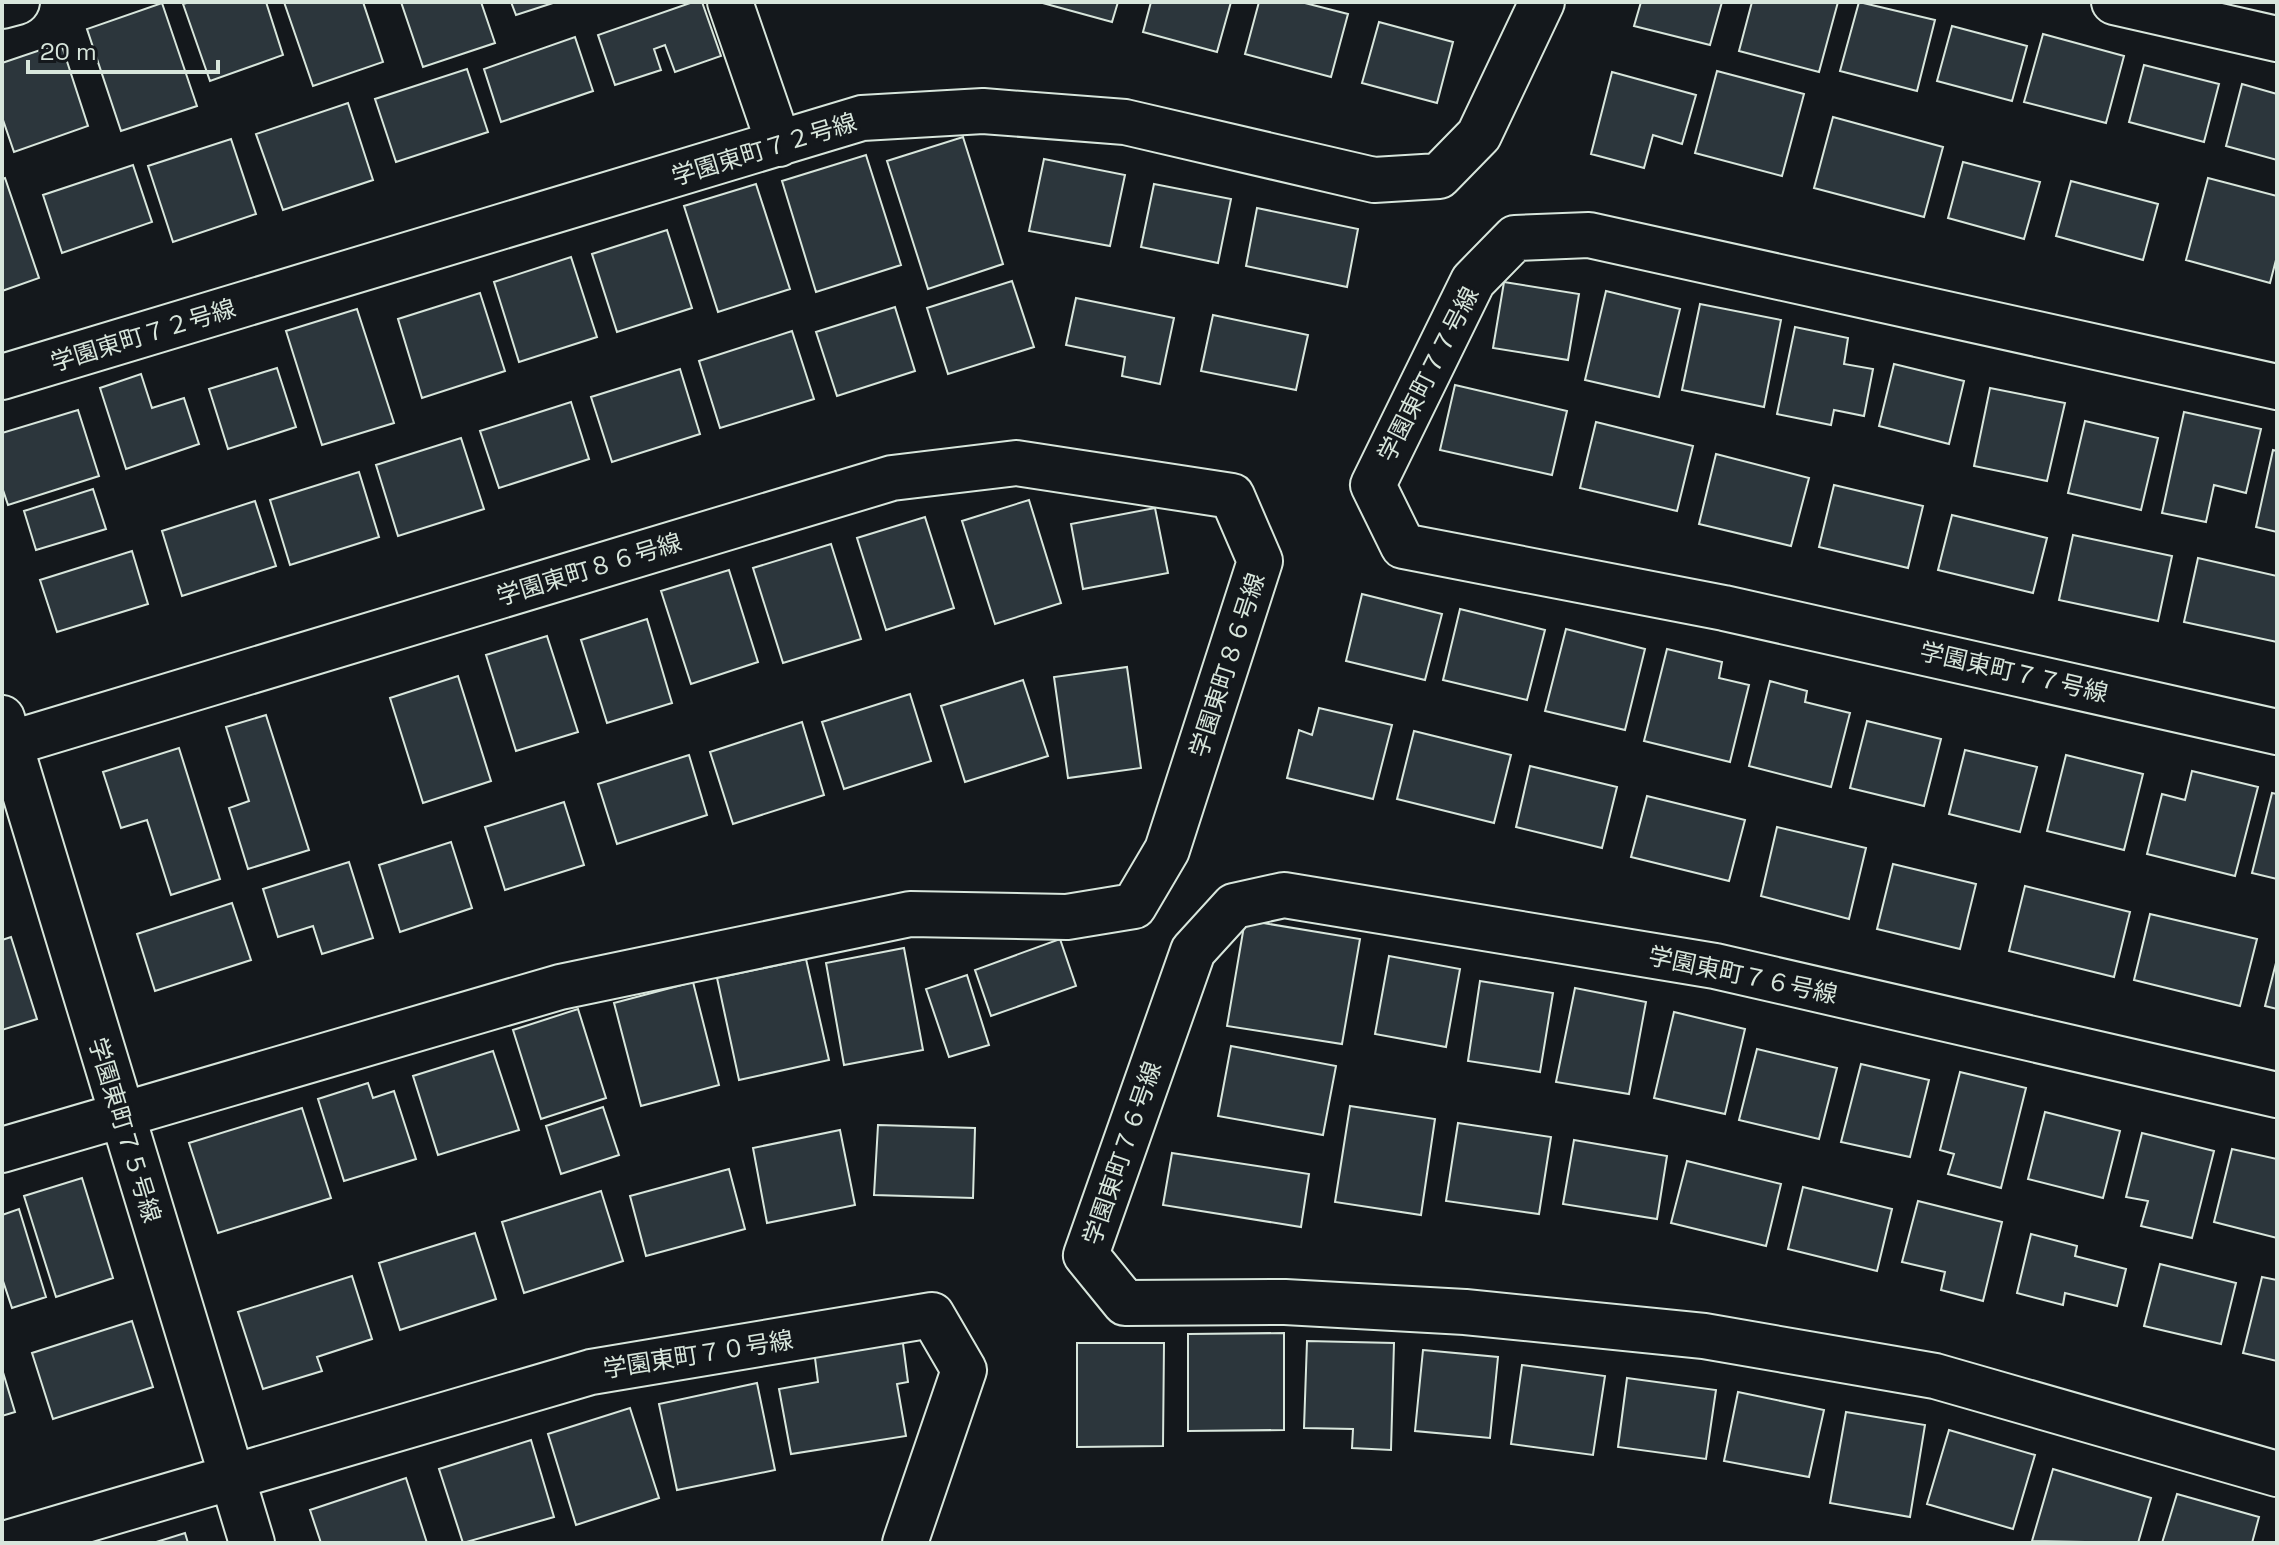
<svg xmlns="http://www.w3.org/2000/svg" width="2279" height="1545" font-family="'Space Grotesk','Noto Sans JP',sans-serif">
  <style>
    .building { fill: #2c363c; stroke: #d8e6dc; stroke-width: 2 }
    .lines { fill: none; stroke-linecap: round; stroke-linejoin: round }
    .street-casing { stroke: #d8e6dc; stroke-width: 48 }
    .street { stroke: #14181c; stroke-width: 44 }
    .labels { text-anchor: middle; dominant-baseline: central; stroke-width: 6; stroke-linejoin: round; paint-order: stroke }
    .street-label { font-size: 24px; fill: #d8e6dc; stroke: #14181c }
  </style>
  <rect width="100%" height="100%" fill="#14181c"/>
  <!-- building -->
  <path class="building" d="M190,2h76l17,53 -73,26 -27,-77z
    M284,2h79l20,60 -70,24z
    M401,2h80l14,41 -72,24z
    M511,2h45l-40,13z
    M693,2h9l19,54 -46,16 -10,-27 -11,4 7,21 -46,15 -17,-50z
    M1039,2h79l-6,20z
    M1151,2h80l-14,50 -74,-20z
    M1259,2h42l47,12 -17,63 -86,-23z
    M1641,2h81l-12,43 -76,-19z
    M1752,2h86l-19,70 -80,-21z
    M1859,2l76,18 -18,71 -77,-20z
    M162,3l35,103 -76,25 -34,-102z
    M1379,22l74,20 -16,61 -75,-20z
    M1952,26l75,20 -15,55 -75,-20z
    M2043,34l81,22 -18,67 -82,-21z
    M575,37l18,54 -92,31 -17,-53z
    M61,43l27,83 -74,26 -12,-35v-54z
    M2144,65l75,19 -15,58 -75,-20z
    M467,69l21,63 -92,30 -21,-63z
    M1717,71l87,23 -22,82 -87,-23z
    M1612,72l84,23 -14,49 -29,-9 -9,33 -53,-14z
    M2242,84l35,10v66l-51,-14z
    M348,103l25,77 -90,30 -27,-76z
    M1833,117l110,30 -19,70 -110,-29z
    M963,137l40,127 -75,25 -41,-128z
    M231,139l25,75 -83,28 -25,-76z
    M866,155l35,110 -85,27 -34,-111z
    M1044,159l81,16 -15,71 -81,-15z
    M1963,162l77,20 -16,57 -76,-21z
    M133,165l19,57 -90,31 -19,-58z
    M5,178l34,100 -37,13v-112z
    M2208,178l69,18v60l-7,27 -84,-23z
    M2071,181l87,23 -15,56 -87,-24z
    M756,184l34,105 -72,23 -34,-106z
    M1154,184l77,15 -13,64 -77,-16z
    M1257,208l101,21 -11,58 -101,-21z
    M667,230l25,78 -75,24 -25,-78z
    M571,257l26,80 -78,25 -25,-80z
    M1012,281l22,66 -86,27 -21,-66z
    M1504,282l75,12 -11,66 -75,-12z
    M1606,291l74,18 -21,88 -74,-17z
    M480,293l25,78 -83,27 -24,-79z
    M1076,298l98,20 -14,66 -38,-8 3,-19 -59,-12z
    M1700,304l81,16 -17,87 -82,-17z
    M895,307l20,64 -78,25 -21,-64z
    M357,309l37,114 -72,22 -36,-114z
    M1213,315l95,20 -12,55 -95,-19z
    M1795,327l53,11 -4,26 29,5 -9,47 -30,-6 -3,15 -54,-11z
    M792,331l22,68 -94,29 -21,-67z
    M1894,364l70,17 -15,63 -70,-18z
    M277,368l19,59 -68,22 -19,-60z
    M680,369l20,65 -88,28 -21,-65z
    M141,374l11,34 32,-10 15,46 -73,25 -26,-81z
    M1455,385l112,26 -15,64 -112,-25z
    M1990,388l75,15 -18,78 -73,-15z
    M571,402l18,57 -90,29 -19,-57z
    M78,410l21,66 -91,29 -6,-18v-54z
    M2184,412l77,17 -15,64 -32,-8 -8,37 -44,-9z
    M2085,421l73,17 -17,72 -73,-17z
    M1596,422l97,24 -16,65 -97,-23z
    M461,438l23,71 -86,27 -22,-71z
    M2273,450l4,1v81l-21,-5z
    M1716,454l93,24 -18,68 -92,-22z
    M359,472l20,65 -89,28 -20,-65z
    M1834,485l89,21 -15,62 -89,-21z
    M93,489l13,40 -70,21 -12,-39z
    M1029,500l32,103 -66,21 -33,-103z
    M255,501l21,65 -94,30 -20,-65z
    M1155,508l13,65 -85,16 -12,-65z
    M1952,515l95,23 -14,55 -95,-23z
    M925,517l29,91 -68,22 -29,-92z
    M2073,535l99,21 -14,65 -99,-21z
    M831,544l30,95 -78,24 -30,-95z
    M132,551l16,53 -91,28 -17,-52z
    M2198,558l79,18v66l-93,-20z
    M729,570l29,92 -67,22 -30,-93z
    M1362,594l80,20 -17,66 -79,-19z
    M1460,609l85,21 -18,70 -84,-20z
    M647,619l25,84 -65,20 -26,-83z
    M1566,629l79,20 -20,81 -80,-19z
    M547,636l31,96 -62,19 -30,-96z
    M1667,649l55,13 -3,16 30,7 -19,77 -86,-21z
    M1127,667l14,101 -73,10 -14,-101z
    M458,676l33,105 -68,22 -33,-105z
    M1023,680l25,76 -83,26 -24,-76z
    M1770,681l37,10 -2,11 45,11 -19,74 -82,-21z
    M910,694l21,67 -87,28 -22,-67z
    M1319,708l73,17 -19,74 -86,-21 12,-48 13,5z
    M266,715l43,135 -61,19 -19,-61 20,-7 -23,-74z
    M1867,721l74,18 -17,67 -74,-18z
    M802,722l22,73 -91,29 -23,-72z
    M1414,731l97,24 -17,68 -97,-24z
    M179,748l41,131 -49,16 -24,-75 -26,8 -18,-56z
    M1965,750l72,17 -17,65 -71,-18z
    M689,755l18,60 -90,29 -19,-60z
    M2066,755l77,19 -19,76 -77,-19z
    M1530,766l87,21 -15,61 -86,-21z
    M2192,771l66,16 -23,89 -88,-22 15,-60 23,6z
    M2272,793l5,1v85l-25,-6z
    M1647,796l98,24 -16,61 -98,-24z
    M564,802l20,63 -79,25 -20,-63z
    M1777,827l89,21 -17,71 -88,-23z
    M451,842l21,66 -72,24 -21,-67z
    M349,862l24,76 -51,16 -9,-28 -35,11 -15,-48z
    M1893,864l83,20 -16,65 -83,-20z
    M2025,886l105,26 -16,65 -105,-26z
    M232,903l19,57 -96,31 -18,-57z
    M2150,914l107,25 -17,67 -106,-26z
    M1245,920l115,19 -18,105 -115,-18z
    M11,937l26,82 -35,11v-90z
    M1060,939l16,47 -85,30 -16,-46z
    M904,948l19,102 -79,15 -18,-102z
    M1389,956l71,13 -14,78 -71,-13z
    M806,959l23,101 -90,20 -22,-102z
    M2277,959v50l-12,-3z
    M967,975l22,70 -40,12 -23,-68z
    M1480,981l73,12 -13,79 -72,-11z
    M693,982l26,103 -78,21 -27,-103z
    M1575,988l71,14 -17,92 -73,-12z
    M578,1009l28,89 -65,21 -28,-89z
    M1674,1012l71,17 -20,85 -71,-16z
    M1231,1046l105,20 -13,69 -105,-19z
    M1757,1049l80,19 -18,71 -80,-19z
    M493,1051l26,79 -81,25 -25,-79z
    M1861,1064l68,16 -19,77 -69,-15z
    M1960,1072l66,16 -25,100 -53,-14 6,-20 -14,-4z
    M368,1083l5,15 21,-7 22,68 -72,22 -26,-82z
    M1350,1106l85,13 -14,96 -86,-13z
    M603,1107l16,48 -58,19 -15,-48z
    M302,1108l29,90 -113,35 -29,-90z
    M2045,1112l75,19 -17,67 -75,-19z
    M1458,1123l93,14 -12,77 -93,-13z
    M878,1125l97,3 -2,70 -99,-3z
    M840,1130l15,75 -88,18 -14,-75z
    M2142,1133l72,18 -22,87 -51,-12 7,-25 -22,-4z
    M1574,1140l93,16 -10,63 -94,-15z
    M2232,1149l45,10v79l-63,-16z
    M1172,1153l137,21 -8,53 -138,-22z
    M1687,1161l94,23 -15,62 -95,-23z
    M729,1169l16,60 -99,27 -16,-60z
    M82,1178l31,100 -57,19 -32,-101z
    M1803,1187l89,22 -15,62 -89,-22z
    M601,1191l22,70 -99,32 -22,-71z
    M1918,1201l84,21 -19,79 -42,-11 4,-18 -43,-10z
    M19,1209l27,88 -34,11 -10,-30v-63z
    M475,1233l21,66 -96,31 -21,-67z
    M2031,1234l46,12 -2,10 51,13 -9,37 -52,-13 -2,12 -46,-12z
    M2160,1264l76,19 -15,61 -77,-18z
    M352,1276l20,63 -55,18 5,14 -59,18 -25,-77z
    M2262,1277l15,3v81l-34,-8z
    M132,1321l21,66 -100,32 -21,-66z
    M1284,1333v97l-96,1v-97z
    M902,1336l6,46 -11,2 9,52 -115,18 -12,-65 39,-7 -4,-32z
    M1307,1341l87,2 -3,107 -39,-2 1,-19 -49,-1z
    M1077,1343h87l-1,103 -86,1z
    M1423,1350l75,7 -8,81 -75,-7z
    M1522,1365l83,11 -12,79 -82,-11z
    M2,1369l13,43 -13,4z
    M1627,1378l89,12 -10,69 -88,-12z
    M757,1383l18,87 -98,20 -18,-86z
    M1738,1392l86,18 -15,67 -85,-16z
    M630,1408l29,90 -83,27 -28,-91z
    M1846,1412l79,13 -15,92 -80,-14z
    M1949,1430l86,25 -22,74 -86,-25z
    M531,1440l23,77 -91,26 -24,-74z
    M2053,1469l98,29 -13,45 -106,-2z
    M406,1478l21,65h-106l-11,-33z
    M2177,1494l82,23 -7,26h-90z
    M185,1533l3,10h-35z"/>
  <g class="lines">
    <!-- street casing -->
    <g class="street-casing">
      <path id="street" d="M730,2l49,142
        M2114,2l163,37
        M2,6l15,-4
        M2,377l860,-259 121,-7 142,11 249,58 65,-4 40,-41 63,-133
        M2277,387l-688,-152 -74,3 -42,43 -100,204 30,61 321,62 553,124
        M2,718l250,825
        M2,746l890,-268 124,-15 216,33 28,65 -93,289 -33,56 -67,11 -157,-3 -350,73 -558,163
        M2277,1095l-562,-129 -431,-71 -50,11 -41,45 -107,304 39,48 160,-1 180,10 239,24 231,40 342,98
        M7,1543l584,-171 341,-57 32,55 -59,173"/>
    </g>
    <!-- street -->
    <use href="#street" class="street"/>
  </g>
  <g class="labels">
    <!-- street labels -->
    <g class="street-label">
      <text transform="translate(764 149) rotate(-17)">学園東町７２号線</text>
      <text transform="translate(143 335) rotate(-17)">学園東町７２号線</text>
      <text transform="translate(1428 374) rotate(-63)">学園東町７７号線</text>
      <text transform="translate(589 569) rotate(-17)">学園東町８６号線</text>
      <text transform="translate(1227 665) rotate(-72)">学園東町８６号線</text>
      <text transform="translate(2014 672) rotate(13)">学園東町７７号線</text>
      <text transform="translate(1743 975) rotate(12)">学園東町７６号線</text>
      <text transform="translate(125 1130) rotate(73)">学園東町７５号線</text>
      <text transform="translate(1122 1153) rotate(-71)">学園東町７６号線</text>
      <text transform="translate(698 1354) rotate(-9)">学園東町７０号線</text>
    </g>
  </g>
  <!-- border -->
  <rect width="2279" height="1545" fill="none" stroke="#d8e6dc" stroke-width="8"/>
  <!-- scale -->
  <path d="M28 60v12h190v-12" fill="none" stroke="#d8e6dc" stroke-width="4"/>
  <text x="40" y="60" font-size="24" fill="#d8e6dc" stroke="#14181c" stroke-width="6" paint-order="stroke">20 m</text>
</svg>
